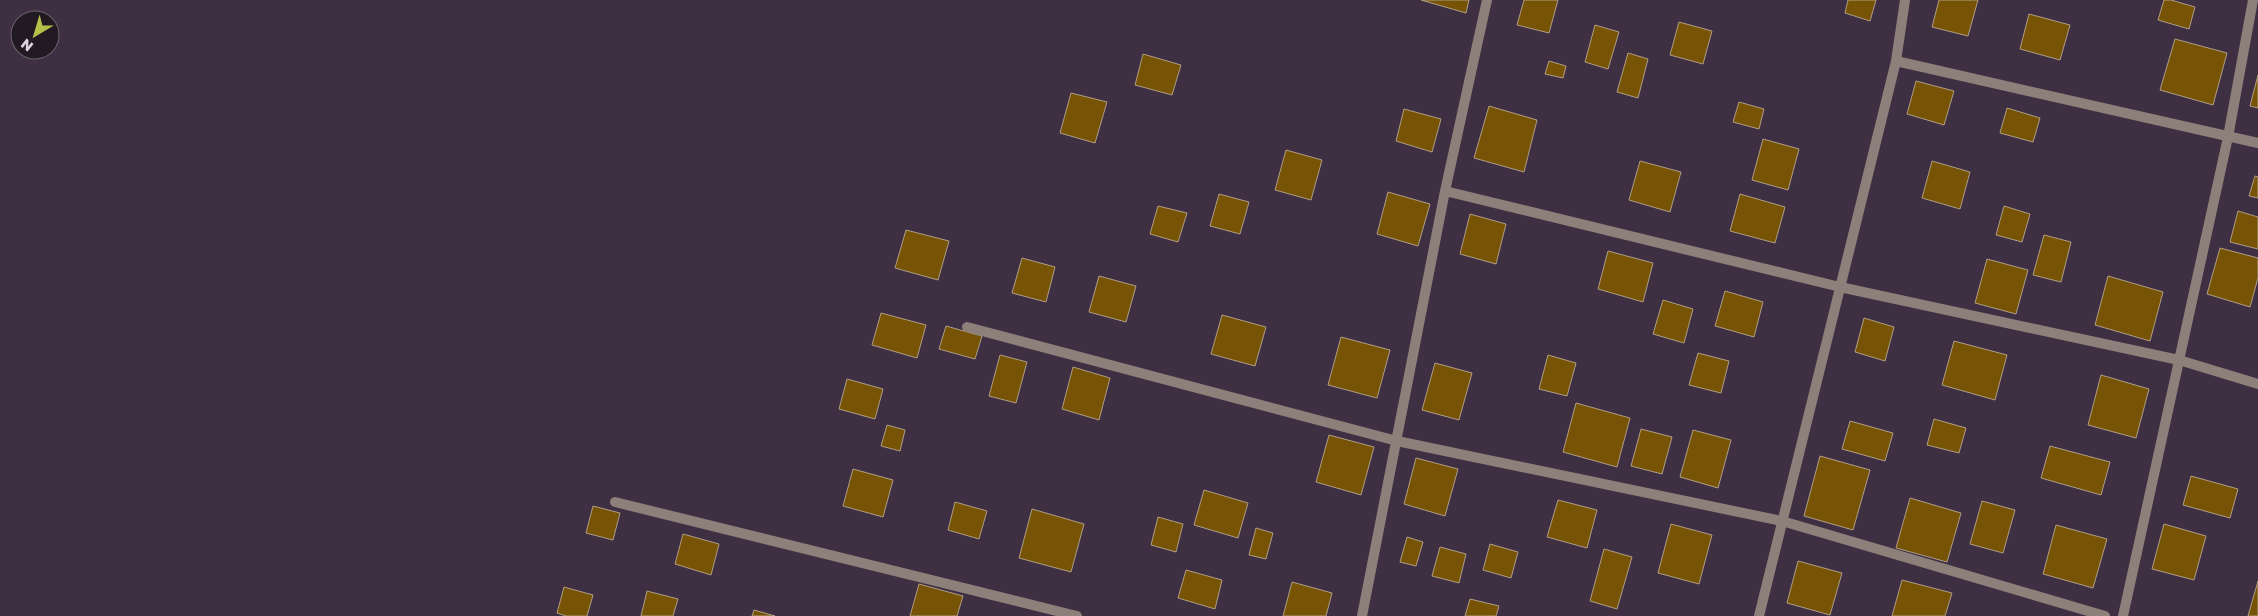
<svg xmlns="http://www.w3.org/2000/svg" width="2258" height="616" font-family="'Golos Text',sans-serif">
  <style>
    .building { fill: #775305; stroke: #af9f86 }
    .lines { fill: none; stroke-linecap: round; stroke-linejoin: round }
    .minor { stroke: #8d807b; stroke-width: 10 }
  </style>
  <rect width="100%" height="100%" fill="#3f2f42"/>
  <!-- building -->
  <path class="building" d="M1421,0h48l-3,13z
    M1524,0h34l-9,33 -32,-8z
    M1848,0h28l-6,21 -25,-8z
    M1939,0h39l-10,36 -36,-9z
    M2164,0h7l24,7 -6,22 -31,-9z
    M2029,14l41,11 -10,35 -40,-11z
    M1679,22l33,9 -9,33 -33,-9z
    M1595,25l24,7 -11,37 -23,-7z
    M2175,39l52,14 -14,52 -53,-15z
    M1628,53l20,6 -10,39 -21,-6z
    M1143,54l38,11 -9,30 -37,-10z
    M1549,61l17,5 -3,12 -18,-4z
    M2258,75v33l-8,-2z
    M1916,81l38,10 -10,34 -37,-11z
    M1071,93l36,9 -12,41 -35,-10z
    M1739,102l25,7 -5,20 -26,-7z
    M1489,106l48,14 -13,52 -50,-14z
    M2007,108l33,10 -7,24 -33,-9z
    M1404,109l37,10 -9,33 -36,-11z
    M1763,139l36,10 -11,41 -36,-10z
    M1286,150l36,10 -11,40 -36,-10z
    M1640,161l41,11 -11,40 -41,-12z
    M1932,161l38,11 -10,37 -38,-11z
    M2255,176l3,1v21l-9,-2z
    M1388,192l42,12 -12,42 -41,-12z
    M1219,194l30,8 -9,32 -30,-8z
    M1740,194l45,13 -10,36 -45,-12z
    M1158,206l29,7 -9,29 -28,-8z
    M2004,206l26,8 -8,28 -26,-7z
    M2238,211l20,6v32l-28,-7z
    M1470,214l36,10 -10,40 -36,-10z
    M906,230l43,11 -11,39 -43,-12z
    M2044,235l27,7 -10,40 -28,-7z
    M2220,248l38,10v20l-8,29 -43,-13z
    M1608,251l45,12 -10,39 -45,-13z
    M1022,258l33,9 -9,35 -34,-9z
    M1987,259l41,11 -12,44 -41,-11z
    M1099,276l37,10 -10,36 -37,-10z
    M2108,276l55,16 -13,49 -55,-16z
    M1725,291l38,11 -9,35 -39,-11z
    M1663,300l30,9 -9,34 -31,-9z
    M881,313l45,12 -9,33 -45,-13z
    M1222,315l44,12 -11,39 -44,-12z
    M1864,318l30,9 -9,34 -30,-9z
    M946,326l36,10 -7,23 -36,-10z
    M1341,337l49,13 -13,48 -49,-13z
    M1954,341l53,14 -12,45 -53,-15z
    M1698,353l31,8 -8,32 -32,-8z
    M1000,355l27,7 -11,41 -27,-7z
    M1548,355l28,8 -9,33 -28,-7z
    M1435,363l37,10 -13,47 -37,-10z
    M1073,367l37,11 -11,42 -37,-11z
    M2101,375l48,14 -13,49 -48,-13z
    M847,379l36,10 -8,30 -36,-10z
    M1576,403l54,15 -13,49 -54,-15z
    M1934,419l32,9 -7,25 -32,-8z
    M1850,421l43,12 -8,28 -43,-12z
    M887,425l18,5 -5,21 -19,-5z
    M1641,429l31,8 -10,37 -31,-8z
    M1693,430l38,10 -13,48 -38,-11z
    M1329,435l45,12 -13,48 -45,-13z
    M2050,446l60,16 -9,33 -60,-17z
    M1820,456l50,14 -17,60 -49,-14z
    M1416,458l42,11 -13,47 -41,-12z
    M853,469l40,11 -10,37 -40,-11z
    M2191,476l47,13 -8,29 -47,-13z
    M1204,490l44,13 -10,35 -44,-13z
    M1910,498l51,15 -14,49 -51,-14z
    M1558,500l39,10 -10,38 -40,-11z
    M1982,501l33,9 -12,43 -33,-9z
    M955,502l32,9 -8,28 -31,-9z
    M593,506l27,7 -7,27 -27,-7z
    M1032,509l52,15 -13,48 -52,-14z
    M1158,517l25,7 -7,28 -25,-7z
    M1671,524l41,11 -13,49 -41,-11z
    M2164,524l42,12 -12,44 -42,-11z
    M2056,525l51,14 -14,49 -50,-14z
    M1256,528l17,5 -7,26 -17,-4z
    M683,534l36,10 -8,31 -36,-11z
    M1407,537l16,5 -7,24 -16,-4z
    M1490,544l28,8 -7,26 -28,-8z
    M1440,547l26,7 -7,29 -27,-7z
    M1604,549l28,8 -15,52 -27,-8z
    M1798,561l44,12 -12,42 -43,-12z
    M1186,570l36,10 -7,29 -37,-11z
    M1902,580l50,13 -7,23h-53z
    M2258,581v35h-10z
    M1292,582l40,11 -6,23h-43z
    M919,584l44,12 -6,20h-47z
    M564,587l29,8 -6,21h-21l-9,-3z
    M647,591l31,8 -5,17h-32z
    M1470,599l29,7 -3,10h-31z
    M754,610l21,6h-23z"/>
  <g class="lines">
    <!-- minor -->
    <path class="minor" d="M1896,61l362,82
      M1445,191l395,96 339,73 79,24
      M967,327l430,114 385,80 323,95
      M615,502l462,114
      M1362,616l83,-425 42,-191
      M1759,616l137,-555 9,-61
      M2123,616l105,-479 25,-137"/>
  </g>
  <!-- north arrow -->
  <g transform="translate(35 35) rotate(218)"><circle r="24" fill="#211a23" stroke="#6d646f"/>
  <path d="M0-4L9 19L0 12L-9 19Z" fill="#b5c249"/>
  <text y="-8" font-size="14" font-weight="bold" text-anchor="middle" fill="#ded4e0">N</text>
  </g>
</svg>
